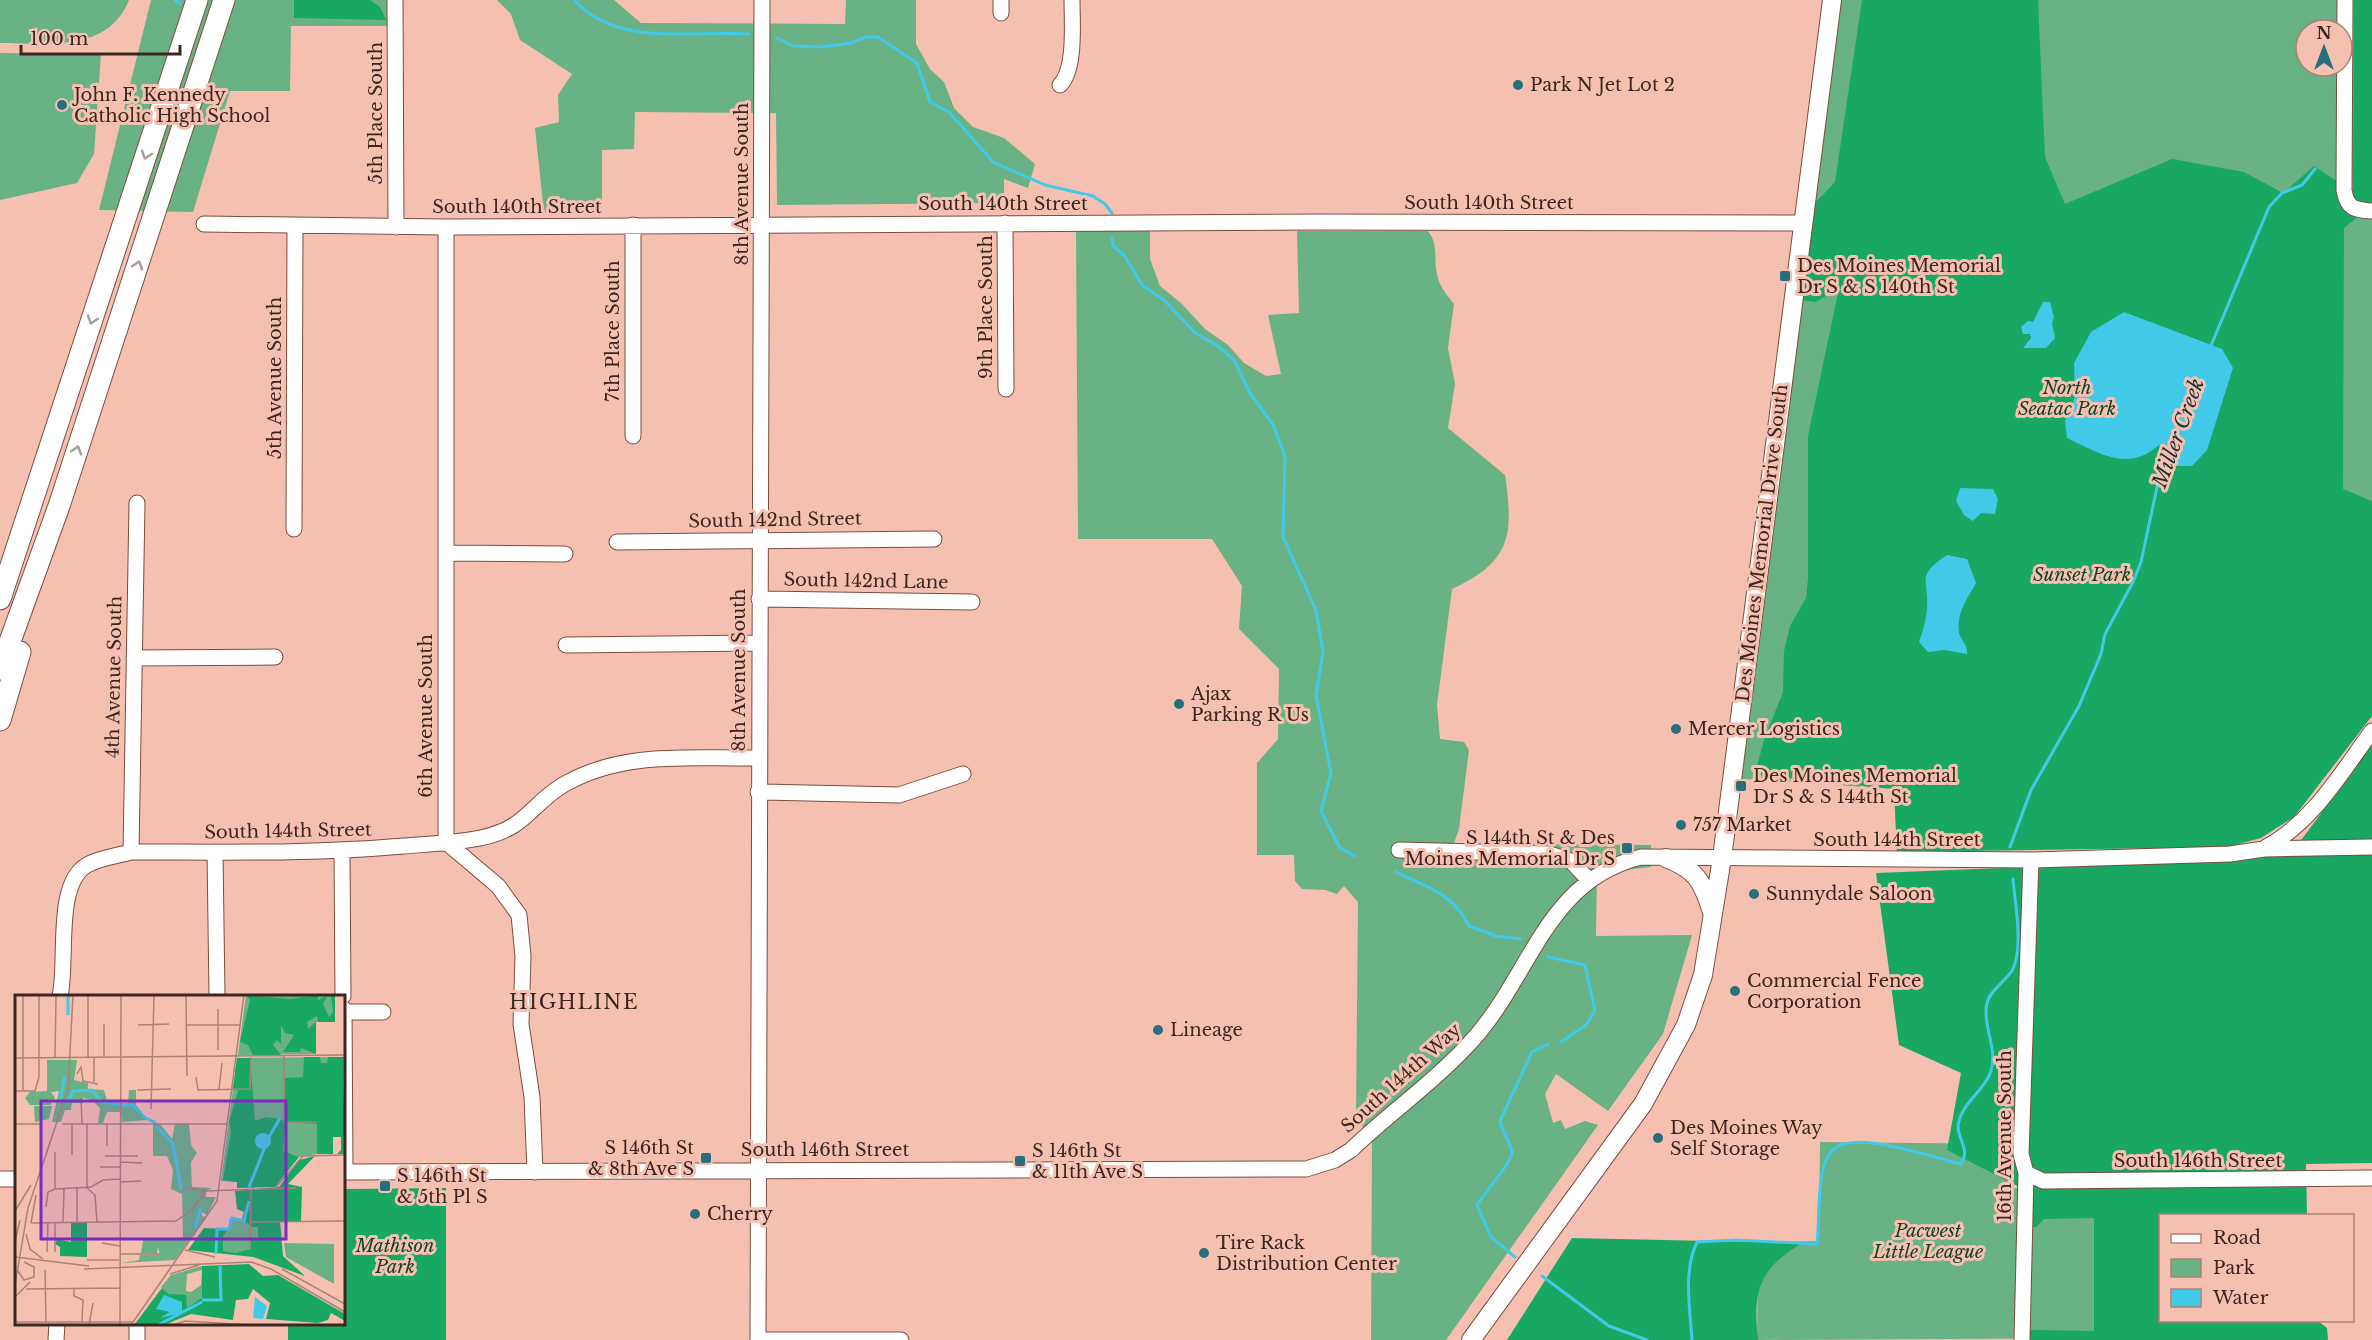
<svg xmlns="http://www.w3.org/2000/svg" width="2372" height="1340" font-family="'Libre Baskerville',serif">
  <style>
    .green { fill: #69b285; fill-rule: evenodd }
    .forest { fill: #18a864 }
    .water { fill: #41cae7 }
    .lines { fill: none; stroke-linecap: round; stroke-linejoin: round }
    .stream { stroke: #41cae7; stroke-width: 3 }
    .minor-casing { stroke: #7b4d41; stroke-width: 17 }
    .major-casing { stroke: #7b4d41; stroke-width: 20 }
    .highway-casing { stroke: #7b4d41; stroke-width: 23 }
    .minor { stroke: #fff; stroke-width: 15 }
    .major { stroke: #fff; stroke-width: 18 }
    .highway { stroke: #fff; stroke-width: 21 }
    .oneway { stroke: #a79d9b }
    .poi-dot { fill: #296e7d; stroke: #f6c0b1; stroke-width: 2 }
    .labels { text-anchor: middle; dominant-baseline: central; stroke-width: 6; stroke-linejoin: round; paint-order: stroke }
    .poi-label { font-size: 18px; fill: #3b2621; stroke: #f6c0b1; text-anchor: start }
    .street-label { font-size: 18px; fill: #3b2621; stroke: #f6c0b1 }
    .park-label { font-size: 18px; font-style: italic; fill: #0f4328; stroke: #f6c0b1 }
    .water-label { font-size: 20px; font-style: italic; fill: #163239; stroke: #f6c0b1 }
    .neighbourhood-label { font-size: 20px; letter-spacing: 1.5px; fill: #3b2621; stroke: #f6c0b1 }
    .inset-river { fill: none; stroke: #41cae7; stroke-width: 3 }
    .inset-road { fill: none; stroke: #ab8277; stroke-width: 1.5 }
    .view { fill: #7b2cbf; fill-opacity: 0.15; stroke: #7b2cbf; stroke-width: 3 }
    .inset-edge { fill: none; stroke: #3b2621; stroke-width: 3 }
  </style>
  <rect width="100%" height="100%" fill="#f6c0b1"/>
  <!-- green -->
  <path class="green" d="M0,0h129c-21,53 -82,43 -129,43z
    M151,0h248v26h-108l-1,65h-60l-37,121 -94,-2z
    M497,0h117l27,23 204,1 1,-24h70v44l14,25 14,13 10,26 19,19 31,11 31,26 -7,24 -24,-9v24l-227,2 -1,-92 -141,-1 -1,37 -32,1v64l-58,-1 -9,-85 24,-6 -1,-27 14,-21 -52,-34 -9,-26z
    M1839,0h522l11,216v285l-29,-11 -446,362 -3,-63 -152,-10zM2306,30h36v36h-36z
    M0,53l101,1 -7,100 -17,29 -77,17z
    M1076,231h74v28l10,27 22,18 23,25 23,16 16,18 22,13 15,-2 -13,-59 31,-2 -2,-82h131c11,14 5,26 9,43 2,12 9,20 17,30l-6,44 7,36 -7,44 57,47c9,60 6,87 -53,114l-15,116 3,34 24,3 5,8 -10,79 -5,14 197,2v22l-54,6 -1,63 96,-1 -29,99 -55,77 -52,-37 -11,20 8,29 8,-3 4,9 20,-8 13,4 -152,215h-75l1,-198 -16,-26 2,-214 -14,-16 -7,8 -12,-4 -23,-1 -7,-8 -1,-26h-37v-92l21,-24 1,-70 -40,-40 3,-43 -30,-47h-134z
    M1820,1142l193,2v44l87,1 -2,149 -341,2 1,-98 61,-1z"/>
  <!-- forest -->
  <path class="forest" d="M294,0h76l10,7 6,13 -92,-2z
    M1862,0h176l7,157 20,47 107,-45 72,13 39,21 31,-27 39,26 1,-192h18v205l-28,23 -1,261 29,12v215l-78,101 -33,21 -34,9 -330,5 -3,-63 -139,-15 9,-34 19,-48 1,-41 6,-25 16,-28 2,-19v-143l31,-148 -23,14 -15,-2 12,-95 22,-23z
    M2372,745v418l-66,1 1,51 -147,1v104l158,1 9,7 1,12h-301v-10l67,1v-113l-50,1 -8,8h-7l2,-34 -84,-43 14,-77 -62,-28 -23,-172 385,-15 41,-19z
    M446,1188v152h-158v-16h56v-135z
    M1572,1238l230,5c-44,27 -49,47 -44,97h-251z"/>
  <!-- water -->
  <path class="water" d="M2043,302h7l4,15 -2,6 3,15 -9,10h-23l8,-10 -1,-4h-7l-2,-7 7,-6 5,1z
    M2124,312l98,37 11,19 -26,82 -15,16h-18l-15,-21c-31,28 -60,8 -92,-7l-2,-17 10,-24 -1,-34 17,-31z
    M1960,488l33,1 5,10 -3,15 -14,-1 -8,8 -9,-6 -8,-14z
    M1947,555l20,4 9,24c-8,15 -20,30 -17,49 1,8 9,12 8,22l-23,-4 -16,2 -9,-10c4,-11 7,-22 8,-33 2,-29 -12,-33 20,-54z"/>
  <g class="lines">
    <!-- stream -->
    <path class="stream" d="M175,0l5,4
      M574,0c43,48 118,30 175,34
      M777,38l16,8 27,1 31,-4 15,-6h12l39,26 13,39 19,10 44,50 52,23 48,11 12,8 7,9
      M1112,238l1,8 11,9 18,30 22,15 31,33 23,13 16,14 16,33 23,32 12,31 -2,81 33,73 7,42 -7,43 15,78 -10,38 19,37 15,8
      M2210,348l59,-141 13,-14 20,-8 13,-16
      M2010,847l21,-57 48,-84 22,-52 4,-20 28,-52 8,-20 21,-98 6,-13
      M1396,872c31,15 57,21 73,54l27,10 25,3
      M1548,957l37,8 10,46 -9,14 -25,17
      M1515,1257l-24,-20 -14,-32c6,-10 36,-45 35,-52 -1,-10 -10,-22 -12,-32l32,-69 16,-8
      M1542,1276l67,50 38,14
      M1692,1340c-2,-31 -9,-69 5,-98l39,-2 81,4c3,-24 -1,-72 13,-91 19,-27 102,5 131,11 11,-16 -7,-27 -2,-43 5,-20 26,-31 32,-50 7,-23 -9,-45 -4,-68 2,-11 18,-22 25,-32 12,-22 3,-68 1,-92"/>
    <!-- minor casing -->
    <g class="minor-casing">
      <path id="minor" d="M395,0l1,227
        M1001,0v13
        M2345,0l-1,190c3,19 11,20 28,21
        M1060,85c16,-16 12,-63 12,-85
        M1005,223l1,166
        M204,224l242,3 874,-5 483,1
        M633,225v211
        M446,227v615l52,44 21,29 4,41 -2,68 11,73 3,75
        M294,529l1,-302
        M617,542l317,-3
        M446,553l119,1
        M759,599l213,3
        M566,645l193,-2
        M134,658l141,-1
        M758,792l141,3 64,-21
        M2266,847c47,-25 75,-74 106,-116
        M1399,850l151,4 21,7 17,18
        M131,852l6,-349
        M215,852l2,144
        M342,852l1,144
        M60,996c8,-34 -6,-112 27,-131 12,-7 29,-9 44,-13 91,0 182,2 272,-6 26,-2 52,-3 77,-8 46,-9 50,-33 83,-53 60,-35 128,-26 195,-27
        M344,1009l1,163
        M344,1012h39
        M344,1172l962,-3 29,-9 16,-10c37,-36 81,-66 116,-104 64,-66 76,-165 174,-189l392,3 197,-6 34,-5 108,-2
        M2026,1173l17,8 329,-3
        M0,1179h16
        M56,1340l1,-16
        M137,1340v-16
        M758,1340l4,-1340
        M758,1340h143
        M2022,1340l4,-167 -5,-19 10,-294"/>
    </g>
    <!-- major casing -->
    <g class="major-casing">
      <path id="major" d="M1666,858c31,12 36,23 46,54
        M1471,1340l172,-236 43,-79 17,-50 19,-117 110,-858"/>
    </g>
    <!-- highway casing -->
    <g class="highway-casing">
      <path id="highway" d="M0,599l197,-599
        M0,669l59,-163 165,-506
        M0,720l20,-68"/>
    </g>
    <!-- minor -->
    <use href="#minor" class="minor"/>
    <!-- major -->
    <use href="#major" class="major"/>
    <!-- highway -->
    <use href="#highway" class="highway"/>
  </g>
  <!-- one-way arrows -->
  <defs><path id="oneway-chevron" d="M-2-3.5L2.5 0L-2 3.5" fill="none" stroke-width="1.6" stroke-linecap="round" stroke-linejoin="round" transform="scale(1.5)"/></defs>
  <g class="oneway">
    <use href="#oneway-chevron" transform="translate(146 155) rotate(108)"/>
    <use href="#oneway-chevron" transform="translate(138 265) rotate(-72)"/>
    <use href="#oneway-chevron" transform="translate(92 320) rotate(108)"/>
    <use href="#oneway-chevron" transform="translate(77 450) rotate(-72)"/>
  </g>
  <!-- markers -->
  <g class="poi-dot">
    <circle cx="1518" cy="85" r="6"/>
    <circle cx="62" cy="105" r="6"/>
    <rect x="1779" y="270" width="12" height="12" rx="3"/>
    <circle cx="1179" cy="704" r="6"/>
    <circle cx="1676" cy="729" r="6"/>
    <rect x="1735" y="780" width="12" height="12" rx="3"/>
    <circle cx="1681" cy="825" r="6"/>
    <rect x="1621" y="842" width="12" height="12" rx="3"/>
    <circle cx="1754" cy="894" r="6"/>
    <circle cx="1735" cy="991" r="6"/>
    <circle cx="1158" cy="1030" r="6"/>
    <circle cx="1658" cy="1138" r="6"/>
    <rect x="700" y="1152" width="12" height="12" rx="3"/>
    <rect x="1014" y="1155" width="12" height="12" rx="3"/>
    <rect x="379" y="1180" width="12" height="12" rx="3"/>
    <circle cx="695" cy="1214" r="6"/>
    <circle cx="1204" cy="1253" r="6"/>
  </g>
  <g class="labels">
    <!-- poi labels -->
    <g class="poi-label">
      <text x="1530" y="85">Park N Jet Lot 2</text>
      <text x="74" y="95">John F. Kennedy<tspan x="74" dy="21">Catholic High School</tspan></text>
      <text x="1797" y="266">Des Moines Memorial<tspan x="1797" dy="21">Dr S &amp; S 140th St</tspan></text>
      <text x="1191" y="694">Ajax<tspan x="1191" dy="21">Parking R Us</tspan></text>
      <text x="1688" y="729">Mercer Logistics</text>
      <text x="1753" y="776">Des Moines Memorial<tspan x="1753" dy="21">Dr S &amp; S 144th St</tspan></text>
      <text x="1693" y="825">757 Market</text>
      <text x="1615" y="838" text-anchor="end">S 144th St &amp; Des<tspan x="1615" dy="21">Moines Memorial Dr S</tspan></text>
      <text x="1766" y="894">Sunnydale Saloon</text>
      <text x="1747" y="981">Commercial Fence<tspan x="1747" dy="21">Corporation</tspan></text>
      <text x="1170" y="1030">Lineage</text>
      <text x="1670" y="1128">Des Moines Way<tspan x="1670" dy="21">Self Storage</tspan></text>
      <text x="694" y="1148" text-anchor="end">S 146th St<tspan x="694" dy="21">&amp; 8th Ave S</tspan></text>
      <text x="1032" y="1151">S 146th St<tspan x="1032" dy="21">&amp; 11th Ave S</tspan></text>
      <text x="397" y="1176">S 146th St<tspan x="397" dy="21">&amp; 5th Pl S</tspan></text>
      <text x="707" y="1214">Cherry</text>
      <text x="1216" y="1243">Tire Rack<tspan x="1216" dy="21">Distribution Center</tspan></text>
    </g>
    <!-- street labels -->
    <g class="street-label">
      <text transform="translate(376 113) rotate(-90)">5th Place South</text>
      <text transform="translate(742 184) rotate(-90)">8th Avenue South</text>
      <text x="1489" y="203">South 140th Street</text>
      <text x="1003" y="204">South 140th Street</text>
      <text x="517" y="207">South 140th Street</text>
      <text transform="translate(986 307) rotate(-90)">9th Place South</text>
      <text transform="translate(613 331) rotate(-90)">7th Place South</text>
      <text transform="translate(275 378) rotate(-90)">5th Avenue South</text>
      <text transform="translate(775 520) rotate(-1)">South 142nd Street</text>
      <text transform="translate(1762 543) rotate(-83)">Des Moines Memorial Drive South</text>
      <text transform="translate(866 581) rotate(1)">South 142nd Lane</text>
      <text transform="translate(739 670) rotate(-90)">8th Avenue South</text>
      <text transform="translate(114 677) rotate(-89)">4th Avenue South</text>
      <text transform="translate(426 716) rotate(-90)">6th Avenue South</text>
      <text transform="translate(288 831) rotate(-1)">South 144th Street</text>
      <text x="1897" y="840">South 144th Street</text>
      <text transform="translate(1401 1078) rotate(-42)">South 144th Way</text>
      <text transform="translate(2005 1136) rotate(-90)">16th Avenue South</text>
      <text x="825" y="1150">South 146th Street</text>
      <text x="2198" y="1161">South 146th Street</text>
    </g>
    <!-- park labels -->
    <g class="park-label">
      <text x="2067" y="388">North<tspan x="2067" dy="21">Seatac Park</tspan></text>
      <text x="2082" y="575">Sunset Park</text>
      <text x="1928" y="1231">Pacwest<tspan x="1928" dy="21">Little League</tspan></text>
      <text x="395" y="1246">Mathison<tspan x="395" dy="21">Park</tspan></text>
    </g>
    <!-- water labels -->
    <g class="water-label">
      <text transform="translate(2178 433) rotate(-70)">Miller Creek</text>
    </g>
    <!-- neighbourhood labels -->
    <g class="neighbourhood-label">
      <text x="574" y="1002">HIGHLINE</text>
    </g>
  </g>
  <!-- overview -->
  <g transform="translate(15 995)">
    <rect width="330" height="330" fill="#f6c0b1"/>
    <path d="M231,0h89v27h-19v32l-78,1zM330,62v20l-38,46 10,1v30l-18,3 -8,-3 -54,34v-6l-16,-1 16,-123zM32,65h30l-3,20 14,3v6l16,1 4,13h20l1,-13h7v15l12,15 -26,2 -1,-10h-14l-4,11h-5l2,-15 -8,-8 -9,-2v5h-11l-1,7h-6l-4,12h-9l7,-31 -8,1 4,6 -5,7h-20l-5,-7 5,-6 17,-1zM19,111h18l-3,13 -14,3zM138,129h7l12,15 3,-15h14l2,21 6,8 -6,9 1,25 20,1 -6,3v6h10l-9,18 -5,-3v4l4,1 -31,43 -54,3 18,-3 1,-5h20l-2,-8 -1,7 -16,-1 2,-13h40l-1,-46 -11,-5 2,-19 -6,-14h-14zM214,224h20l9,4v16l-6,15h-29v-25l6,-1zM269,248l50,1v40l-48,-27zM187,271v33l-16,10 -25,-22 10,-12zM187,275l-1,15 -10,7 -5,-1 1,-17z" fill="#69b285" fill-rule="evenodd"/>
    <path d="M231,0l44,4 28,-4v5l10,-5 -5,9 6,13 4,-5 -2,-17h4v27h-17l-1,-6 -10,6 1,7 8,-7v32l-15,-6 -1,4h-17l11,-17 -9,-2 -4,-8v19l-4,-4 -4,5 8,10h-28l-5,-10 -8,-3 10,-42zM289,62h16l1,6h6l1,-6h15l2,97h-8l4,-4v-13h-8v17h-16v-30l-31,-2 -3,29 16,6 -24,30 -38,1v-6l-14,-2 8,-49 -2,-9 9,-31 -5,-3 4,-30h13l5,63 11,-4 18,3 1,-42 18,-1zM300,161l-27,28 14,3 -1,34h-21l3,35 22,20 -52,-19 -65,-7 16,-22 24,1 -5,7v15l13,2 14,-4 1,-11h7v-11h-6l-10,-8 2,-7 -7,-3 -2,-18 44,-4 20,-27zM56,228h16v34l-27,-1v-9l-5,-3 2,-5 14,3zM234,269l14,12 15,-1 67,39v7l-14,-8 -3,7 -10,3 -52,-4 4,-16 -17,-14 -5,10 -12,1 -3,20 -42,-6 -27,11h-30l28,-37 7,6 17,1 1,13 15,-10v-32z" fill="#18a864"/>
    <path d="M240 146a8 8 0 1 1 16 0a8 8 0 1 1-16 0ZM149,300l18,7v11l-22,5 10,-6 -14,-3zM240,302l12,9 -4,13 -10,-1z" fill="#41cae7"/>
    <path class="inset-river" d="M53,0v20M54,105l4,-9 19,-1 10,12 17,2M45,106l5,-25M107,110h11l11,12 12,6M141,131l17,18 8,45M254,142l11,-19M234,192l16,-40M180,233l6,-20M201,259l1,-25h12l3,-11 12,3 5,-20M187,305h19l-1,-34M143,330l44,-23"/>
    <path class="inset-road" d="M8,0v95M171,0l1,81M123,30l31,-1M171,30h54M203,55v-41M269,61v66h32M0,63l330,-3M40,63l1,-63M73,63v-63M89,63v-34M62,79l4,-7 2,14 15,3M181,82l2,13 52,-1 1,-32M79,87v-24M204,94l3,-26M122,95l34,-1M0,96h20l4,-14v-82M66,103l1,26M136,114l3,-114M0,129h25M47,129h165M72,129v64l8,7 2,27M92,129v22M57,160v-31M90,161h33M105,167l22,1M85,172h20M105,187l21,-1M261,192l27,-31 42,-1M62,193v34M171,193l19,3 91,-3M40,194l36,-2 12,-7 17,-1M40,194v-37M31,212l2,-15 7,-3M0,216l16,-26M40,227v30M48,227l1,-33M236,227l94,-1M16,228l145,-2 17,-12 12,-18M16,228l5,-28M11,239l4,15 13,10M105,244h27M0,247l5,-22M87,248l18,3M170,255l30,7M235,255l1,-61M32,257l1,-30M105,259h40M0,262l74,9M72,265h32M69,274l167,-7 20,7 74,43M267,274l63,35M30,275l1,52M3,276l6,9 10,-3v-10l-10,-5M155,279l29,-9M0,290l13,-77 40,-119 5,-94M11,294l94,-1M59,294v7l9,4 -1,22M0,302l15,-15M0,327h118M74,330l4,-22M105,330l1,-330M116,330l86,-124 27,-206M158,330l12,-4 68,4"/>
    <path class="view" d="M26,106h245v138h-245z"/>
    <rect width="330" height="330" class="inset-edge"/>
  </g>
  <!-- legend -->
  <rect x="2159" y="1214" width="195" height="108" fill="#f6c0b1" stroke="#ab8277" stroke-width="1.5"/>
  <rect x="2171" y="1234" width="30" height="9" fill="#ffffff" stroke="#ab8277" stroke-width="1.5"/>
  <text x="2213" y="1244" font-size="18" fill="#3b2621">Road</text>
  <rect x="2171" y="1259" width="30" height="18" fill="#69b285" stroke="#ab8277" stroke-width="1.5"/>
  <text x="2213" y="1274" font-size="18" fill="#3b2621">Park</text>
  <rect x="2171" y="1289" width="30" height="18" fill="#41cae7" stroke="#ab8277" stroke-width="1.5"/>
  <text x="2213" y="1304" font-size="18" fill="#3b2621">Water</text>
  <!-- north arrow -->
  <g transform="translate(2324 48)"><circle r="28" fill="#f6c0b1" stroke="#ab8277" stroke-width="1.5"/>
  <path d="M0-4.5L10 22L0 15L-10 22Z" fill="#296e7d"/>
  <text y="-9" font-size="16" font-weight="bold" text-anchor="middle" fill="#3b2621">N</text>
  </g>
  <!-- scale -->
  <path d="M21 45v9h159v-9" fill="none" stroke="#3b2621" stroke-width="3"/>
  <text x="30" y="45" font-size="18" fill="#3b2621" stroke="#f6c0b1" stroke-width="4.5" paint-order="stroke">100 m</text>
</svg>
